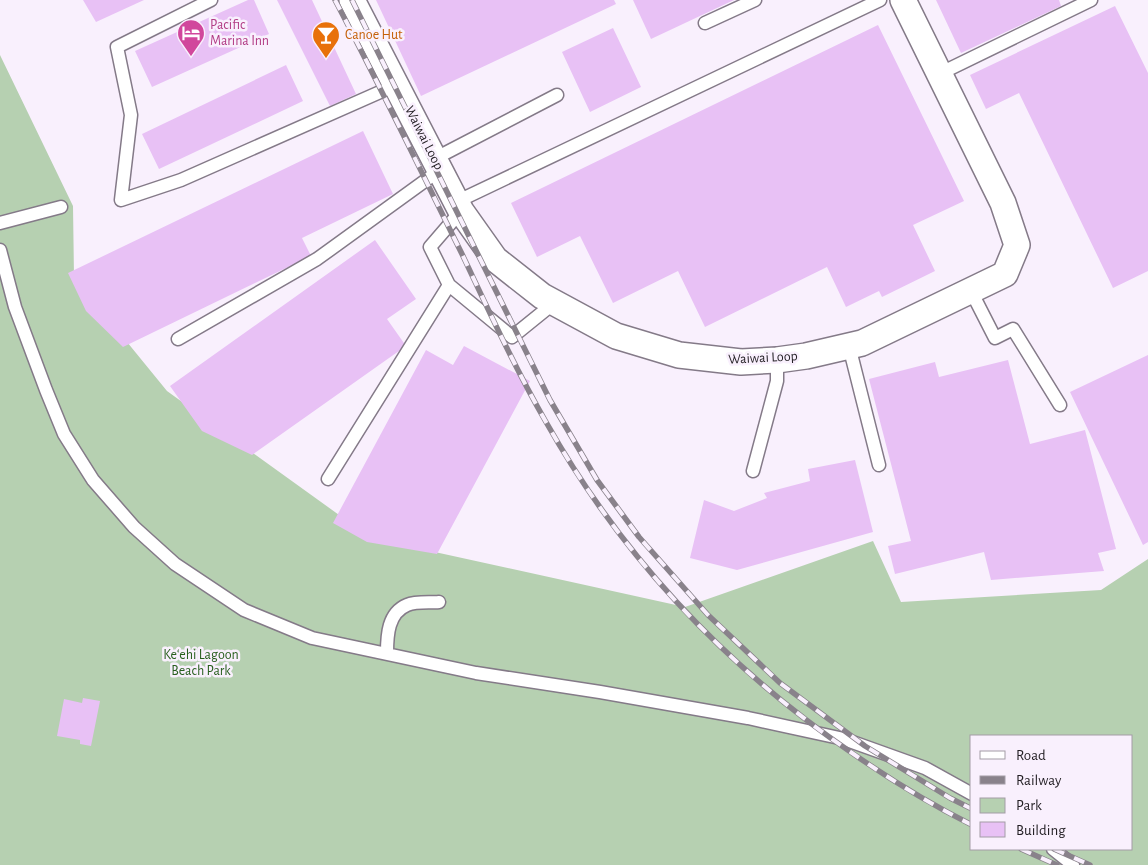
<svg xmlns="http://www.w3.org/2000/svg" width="1148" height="865" font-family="'Alegreya Sans',sans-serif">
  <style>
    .green { fill: #b6d0b1; fill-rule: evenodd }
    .building { fill: #e8c1f5 }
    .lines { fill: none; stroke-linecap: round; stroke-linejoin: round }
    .service-casing { stroke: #847a88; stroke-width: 15 }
    .minor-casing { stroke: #847a88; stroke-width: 28 }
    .service { stroke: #fff; stroke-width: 12 }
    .minor { stroke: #fff; stroke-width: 25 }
    .rail-casing { stroke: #89828b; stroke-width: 5.5 }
    .rail { stroke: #f9f0fd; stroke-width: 4; stroke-dasharray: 11; stroke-linecap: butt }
    .labels { text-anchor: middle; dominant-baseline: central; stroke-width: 5; stroke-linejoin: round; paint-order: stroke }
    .hotel-label { font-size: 14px; fill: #b23c85; stroke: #f9f0fd; text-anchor: start }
    .food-label { font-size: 14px; fill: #c56008; stroke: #f9f0fd; text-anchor: start }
    .street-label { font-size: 14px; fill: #221e23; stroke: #f9f0fd }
    .park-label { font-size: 14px; fill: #285f1e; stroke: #f9f0fd }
  </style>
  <rect width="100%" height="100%" fill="#f9f0fd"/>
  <!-- green -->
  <path class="green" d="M0,55l73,151 1,71 93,114 204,147 314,69 188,-66 28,61 200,-12 47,-31v306h-1148zM972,736h160v113h-160z"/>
  <!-- building -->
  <path class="building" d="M83,0h61l-48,22z
    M248,0h6l15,34 -117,53 -17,-36z
    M277,0h35l44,94 -26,12z
    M376,0h238l2,4 -195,92z
    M633,0h101l-83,39z
    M936,0h123l2,6 -100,47z
    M1115,6l33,67v198l-35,17 -94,-195 -33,16 -16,-34z
    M878,25l86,176 -51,24 22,46 -53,26 -3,-6 -33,16 -19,-40 -122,60 -27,-56 -65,32 -33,-67 -43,21 -26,-54z
    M613,28l28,59 -51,25 -28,-60z
    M286,65l17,36 -144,68 -17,-35z
    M363,131l30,63 -91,44 9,18 -188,91 -37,-36 -18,-38z
    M375,240l41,59 -29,20 19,27 -154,109 -50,-24 -32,-45z
    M464,346l66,35 -93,173 -70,-12 -34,-19 93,-173 27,15z
    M1148,355v187l-5,3 -73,-153z
    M1008,360l22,84 55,-14 31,119 -18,4 6,18 -113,9 -7,-28 -89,22 -7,-28 23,-5 -42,-162 66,-17 4,15z
    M855,460l18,72 -136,38 -47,-12 14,-58 30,11 33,-13 -3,-5 46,-12 -2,-12z
    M83,698l17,3 -9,45 -11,-2v-4l-23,-4 7,-37 18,4z"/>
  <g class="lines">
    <!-- service casing -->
    <g class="service-casing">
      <path id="service" d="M211,0l-94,47 14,68 -10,85 60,-20 215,-95
        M705,23l50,-23
        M939,74l152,-74
        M434,159l123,-64
        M456,202l424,-202
        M461,211l-31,36 19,38 63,52 42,-34
        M0,223l61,-16
        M0,250l15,57 31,83 18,44 29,46 41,47 41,37 69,46 68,28 164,35 124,19 148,26 96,21 81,29 47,26
        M971,291l24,47 18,-9 47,76
        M178,339l139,-80 123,-89
        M849,346l30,119
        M753,471l24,-90v-21
        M328,479l121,-194
        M387,653c0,-18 1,-40 20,-48 9,-4 23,-2 32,-3
        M1053,849l20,16"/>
    </g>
    <!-- minor casing -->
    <g class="minor-casing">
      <path id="minor" d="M352,0l109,211 34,48 47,37 74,40 63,19 62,7 36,-2 29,-4 56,-13 143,-69 12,-29 -14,-42 -100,-203"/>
    </g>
    <!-- service -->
    <use href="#service" class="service"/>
    <!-- minor -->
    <use href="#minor" class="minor"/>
    <!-- rail casing -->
    <g class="rail-casing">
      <path id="rail" d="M335,0c44,84 85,169 127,254 27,57 53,114 84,168 76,135 179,244 306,331 39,27 78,51 120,72
        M352,0l198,400 47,80 42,57 69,78 72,68 85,63 85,52 22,11
        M1021,849l36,16
        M1054,849l36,16"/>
    </g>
    <!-- rail -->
    <use href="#rail" class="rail"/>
  </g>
  <!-- icons -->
  <defs>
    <g id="hotel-pin" transform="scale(1.4375)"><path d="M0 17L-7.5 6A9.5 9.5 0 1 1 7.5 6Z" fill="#d1479c" stroke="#f9f0fd"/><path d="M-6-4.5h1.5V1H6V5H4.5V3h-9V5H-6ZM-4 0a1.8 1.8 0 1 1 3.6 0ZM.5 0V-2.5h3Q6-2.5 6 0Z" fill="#fff"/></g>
    <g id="bar-pin" transform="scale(1.4375)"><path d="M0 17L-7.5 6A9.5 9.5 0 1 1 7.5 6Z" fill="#e8710a" stroke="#f9f0fd"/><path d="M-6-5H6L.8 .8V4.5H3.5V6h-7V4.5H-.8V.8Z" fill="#fff"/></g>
  </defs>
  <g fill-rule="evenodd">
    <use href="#hotel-pin" x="191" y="33"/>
    <use href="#bar-pin" x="326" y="35"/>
  </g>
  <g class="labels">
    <!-- hotel labels -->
    <g class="hotel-label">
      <text x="210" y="25">Pacific<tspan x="210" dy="16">Marina Inn</tspan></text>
    </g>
    <!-- food labels -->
    <g class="food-label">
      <text x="345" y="35">Canoe Hut</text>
    </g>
    <!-- street labels -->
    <g class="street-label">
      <text transform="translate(424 138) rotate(63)">Waiwai Loop</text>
      <text transform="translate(763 358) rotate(-3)">Waiwai Loop</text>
    </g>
    <!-- park labels -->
    <g class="park-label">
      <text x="201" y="655">Keʻehi Lagoon<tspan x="201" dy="16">Beach Park</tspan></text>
    </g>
  </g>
  <!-- legend -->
  <rect x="970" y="735" width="162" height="115" fill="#f9f0fd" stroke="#a39ca6"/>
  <rect x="980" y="751" width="25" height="8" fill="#ffffff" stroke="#a39ca6"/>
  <text x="1016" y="760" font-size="15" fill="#221e23">Road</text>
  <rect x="980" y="776" width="25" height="8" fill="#89828b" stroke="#a39ca6"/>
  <text x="1016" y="785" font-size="15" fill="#221e23">Railway</text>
  <rect x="980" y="798" width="25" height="15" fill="#b6d0b1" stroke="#a39ca6"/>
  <text x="1016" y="810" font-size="15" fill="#221e23">Park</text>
  <rect x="980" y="822" width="25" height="15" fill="#e8c1f5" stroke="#a39ca6"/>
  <text x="1016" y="835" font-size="15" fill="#221e23">Building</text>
</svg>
